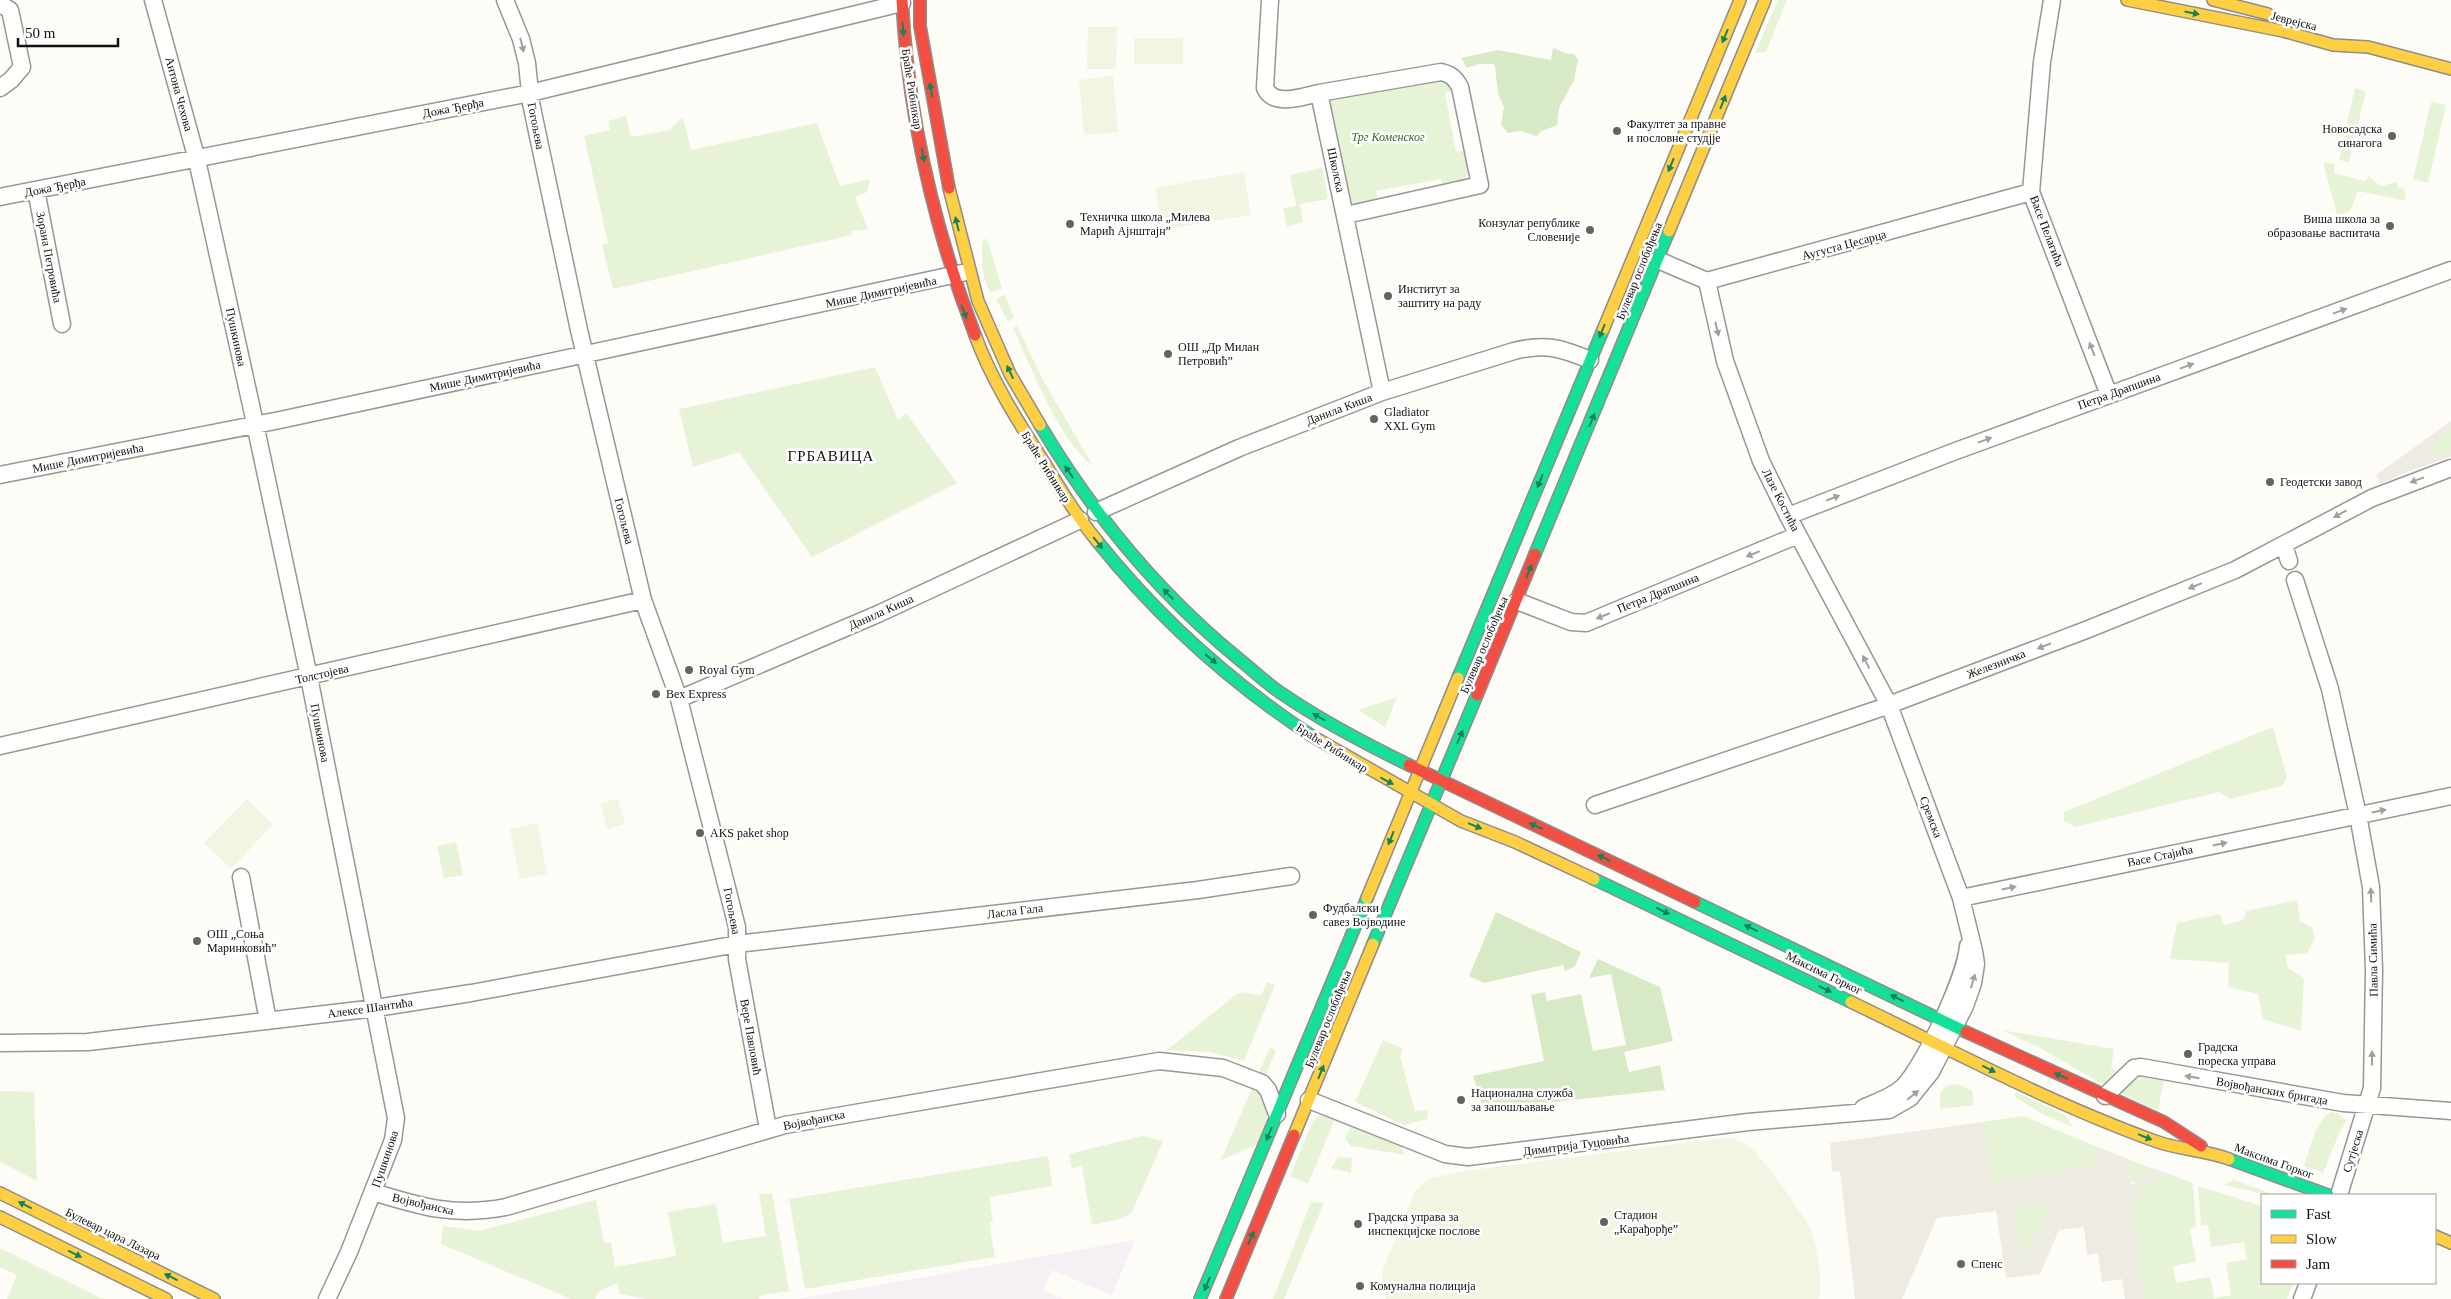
<svg xmlns="http://www.w3.org/2000/svg" width="2451" height="1299" font-family="'Times New Roman',serif">
  <style>
    .industrial { fill: #f5f0f3 }
    .green { fill: #e7f3d7 }
    .forest { fill: #d8eac5 }
    .pitch { fill: #f0f6e1 }
    .plaza { fill: #edebe2; fill-rule: evenodd }
    .lines { fill: none; stroke-linecap: round; stroke-linejoin: round }
    .street-casing { stroke: #979795; stroke-width: 19 }
    .fast-casing { stroke: #8e8d8b; stroke-width: 14 }
    .slow-casing { stroke: #8e8d8b; stroke-width: 14 }
    .jam-casing { stroke: #8e8d8b; stroke-width: 14 }
    .street { stroke: #fffffe; stroke-width: 16 }
    .fast { stroke: #16e098; stroke-width: 11 }
    .slow { stroke: #ffcf43; stroke-width: 11 }
    .jam { stroke: #f24e42; stroke-width: 11 }
    .oneway { fill: #14835b }
    .oneway2 { fill: #a0a09f }
    .poi-dot { fill: #646362; stroke: #fff; stroke-width: 2 }
    .labels { text-anchor: middle; dominant-baseline: central; stroke-width: 5; stroke-linejoin: round; paint-order: stroke }
    .street-label { font-size: 12px; fill: #111; stroke: #fff }
    .poi-label { font-size: 12px; fill: #111; stroke: #fff; text-anchor: start }
    .park-label { font-size: 12px; font-style: italic; fill: #2f6b1f; stroke: #fff }
    .quarter-label { font-size: 15px; letter-spacing: 1px; fill: #111; stroke: #fff }
  </style>
  <rect width="100%" height="100%" fill="#fdfcf7"/>
  <!-- industrial -->
  <path class="industrial" d="M1135,1240l-23,55 -60,-25 -9,20 21,9h-266z"/>
  <!-- green -->
  <path class="green" d="M1778,0h9l-21,52 -11,1z
    M1443,79l12,12 -10,2 11,59 8,-1 4,19 -4,11 -21,8 -2,-10 -65,12 2,12 -24,4 -5,-3 -20,-105z
    M2355,88l11,3 -17,71 -10,-2z
    M2431,102l15,3 -18,78 -15,-4z
    M626,116l5,21 38,-7 14,-13 8,33 126,-27 23,63 30,-7 -3,13 -12,5 13,32 -16,2v4l-239,54 -11,-44 6,-2 -24,-107 26,-6 -2,-9z
    M2323,162l12,2 -1,9 30,8 3,-1 1,-4 13,10 16,-4 1,7 6,-1 2,13 -48,-10 -8,20 -13,4z
    M1322,168l6,31 -28,5 3,18 -16,5 -4,-19 13,-2 -6,-31z
    M987,238l15,51 -11,3c-10,-12 -9,-35 -9,-50z
    M1005,295l9,23 -6,3 -12,-22z
    M1017,326l26,54 50,86c-34,-25 -62,-99 -80,-138z
    M875,367l23,53 8,-7 51,70 -145,74 -73,-105 -46,15 -14,-58z
    M2451,430v22l-18,5 -4,-4 -1,-5z
    M1397,697l-12,30 -27,-17z
    M2273,727l14,51 -5,8 -52,13 -11,-7 -144,35 -11,-6v-9z
    M456,842l7,33 -19,3 -7,-32z
    M2297,900l3,21 12,6 3,11 -8,15 -22,2 3,13 16,10 -3,53 -38,-12 -5,-25 -30,-7 1,-24 -59,-4 7,-36 43,-9 4,11 20,-5 2,-9z
    M1267,982l8,3 -31,76 -34,-9 -43,-2 70,-56 7,-2 17,4z
    M2002,1030l112,19 -3,20 10,3 -16,14 -61,-36z
    M1383,1040l20,9 -3,7 15,55 13,-1 -1,9 -23,6 -49,-23z
    M1270,1047l6,4 -14,32 6,7 -2,51 -45,19z
    M2135,1074l29,5 -6,32 -39,-18z
    M1958,1084l14,7 2,14 -34,4v-16l6,-7z
    M0,1091l34,1 3,89 -37,-19z
    M2016,1092l49,23 8,12 -29,-12 -30,-19z
    M2331,1112l7,1 8,8 -8,15 -15,37 -19,-7c6,-17 11,-45 27,-54z
    M1331,1115l5,2 -28,67 -18,-8 23,-55 6,-5z
    M2023,1116l75,31 1,4 -6,13 -6,4 -96,14 -8,-60z
    M1351,1125l50,21 4,9 -54,-9 -6,-7z
    M1142,1136l21,5 -31,71 -8,6 -32,7 -10,-59 -10,2 -3,-14z
    M1048,1156l4,30 -63,11 4,24 -4,1 6,35 -190,32 -16,-90z
    M1338,1157l14,1 -1,15 -20,-5z
    M2128,1159l18,7 1,8 -11,10 -7,-3 -2,-5 3,-7z
    M2169,1174l24,9 3,44 -6,2 6,33 -23,4 3,17 34,-6 4,21 17,-3 -5,-32 21,-4 -3,-17 -33,5 -3,-22 -7,1 -3,-40 64,20v77h31l-6,16h-143l-12,-93 14,-20z
    M2234,1180l36,13 -1,2 -45,-10z
    M772,1193l17,98 -27,4 -4,4h-112l-26,-5 -3,-11 -19,9 -3,7h-24l-130,-55 2,-18 36,5 117,-31 8,43 7,-1 4,25 61,-11 -8,-44 48,-8 7,39 43,-7 -7,-41z
    M2053,1201l-24,50 -8,2 -9,-45z
    M1311,1202l13,1 -40,96h-11z
    M0,1248l103,51h-96l10,-24 -17,-8z"/>
  <!-- forest -->
  <path class="forest" d="M1553,48l15,6h6l4,5 -4,21 -15,28 -2,17 -17,7 -3,4 -17,-5 -12,2 -7,-8 3,-18 -6,-13 -3,-28 -2,-2h-14l-12,4 -6,-10 37,-8 53,10z
    M1496,912l85,40 -6,14 -10,5 -2,-6 -79,18 -15,-7z
    M1598,959l62,28 13,54 -49,11 5,20 31,-7 5,25 -156,17 -1,-2 -25,2 -10,-31 71,-15 -13,-66 14,-3 2,9 34,-7 12,57 33,-6 -15,-71 -22,4z"/>
  <!-- pitch -->
  <path class="pitch" d="M1088,27h29l-1,42h-29z
    M1134,38h49v26h-49z
    M1113,76l5,56 -34,3 -5,-55z
    M1244,172l7,43 -88,15 -8,-42z
    M247,799l26,25 -42,45 -27,-26z
    M618,799l7,25 -18,5 -6,-26z
    M537,823l10,51 -27,5 -10,-50z
    M1725,1138c9,0 17,3 25,9 11,9 56,70 61,84 7,21 11,45 8,68h-433l-4,-27 33,-81 16,-13 34,-7z"/>
  <!-- plaza -->
  <path class="plaza" d="M2451,421v9l-23,18 1,5 4,4 18,-5v4l-49,18 -21,10 -5,-9z
    M1983,1122l8,60 96,-14 6,-4 6,-13 -1,-4 30,12 2,10 -3,7 5,8h4l11,-10 -1,-8 23,8 -23,12 -14,20 12,93h-19l-3,-20 -20,3 -4,-29 -11,2 -3,-28 -25,3 -19,44 -34,4 -10,-67 -59,7 -35,81h-47l-15,-128 -8,1 -2,-29zM2052,1201l-23,50 -8,2 -9,-45z"/>
  <g class="lines">
    <!-- street casing -->
    <g class="street-casing">
      <path id="street" d="M153,0l44,160 54,245 58,272 87,441 -3,22 -44,112 -22,47
        M505,0l16,39 6,24 4,40 48,227 64,270 36,99 58,228v32l31,170
        M1270,0l-5,88c9,20 38,8 54,5l63,299
        M2052,0l-10,62 -11,130 78,203
        M0,4l10,6 12,57 -11,13 -11,8
        M1319,93l122,-21c10,2 14,6 19,15l20,98 -134,30
        M36,190l26,134
        M0,197l530,-104 372,-90
        M1658,260l49,21 324,-89
        M0,475l280,-55 682,-147
        M1096,512l143,-64 143,-56 132,-41c31,-8 47,-3 76,9
        M1788,516l165,-64 498,-182
        M2284,545l5,16
        M2295,580l35,109 28,126 13,72 3,83 -2,118 -33,107
        M1517,601l54,21 15,1 212,-88
        M679,699l199,-85 202,-94
        M0,746l643,-146
        M1595,805l286,-97 205,-78 149,-60 137,-72 79,-30
        M241,877l27,144
        M1961,898l490,-102
        M0,1043l88,-1 288,-34 95,-15 266,-49 461,-54 93,-14
        M2105,1096l29,-28 7,-1 202,36 108,8
        M1309,1100l136,54 23,3 280,-35 141,-12 21,-12 21,-26 34,-66 8,-23 3,-19 -2,-13 -13,-53 -72,-193 -101,-189 -27,-55 -36,-100 -18,-80
        M1863,1108c14,-6 29,-11 40,-21 21,-21 63,-111 65,-141
        M373,1192c49,15 81,25 133,15l279,-82 374,-64 64,7 39,15 6,7 9,24
        M2302,1299l6,-16"/>
    </g>
    <!-- fast casing -->
    <g class="fast-casing">
      <path id="fast" d="M1040,425c53,89 119,169 200,235 14,11 28,25 44,35 38,26 84,50 125,70
        M1097,541c61,76 134,142 215,195
        M1535,554l134,-323
        M1458,678l145,-348
        M1594,879l257,123
        M1695,902l271,130
        M1373,944l104,-249
        M2229,1159l99,36
        M1200,1299l167,-401"/>
    </g>
    <!-- slow casing -->
    <g class="slow-casing">
      <path id="slow" d="M2127,0l156,31 50,14 35,2 83,22
        M2213,0l55,14
        M949,188l29,113 32,73 30,51
        M1669,231l96,-231
        M1603,330l137,-330
        M975,335c16,44 42,85 67,124 17,28 34,56 55,82
        M1312,736l149,85 54,21 79,37
        M1367,898l91,-220
        M1851,1002c100,48 199,101 304,139 24,9 50,9 74,18
        M1294,1135l79,-191
        M0,1193l214,106
        M0,1217l166,82
        M2435,1236l16,7"/>
    </g>
    <!-- jam casing -->
    <g class="jam-casing">
      <path id="jam" d="M902,0c6,115 32,228 73,335
        M920,0v26l29,162
        M1477,695l58,-141
        M1409,765l286,137
        M1966,1032l198,90 37,24
        M1226,1299l68,-164"/>
    </g>
    <!-- street -->
    <use href="#street" class="street"/>
    <!-- fast -->
    <use href="#fast" class="fast"/>
    <!-- slow -->
    <use href="#slow" class="slow"/>
    <!-- jam -->
    <use href="#jam" class="jam"/>
  </g>
  <!-- one-way arrows -->
  <defs><path id="oneway-solid" d="M-6-.8H1V-3.2L6.5 0L1 3.2V.8H-6Z" transform="scale(1.25)"/></defs>
  <g class="oneway">
    <use href="#oneway-solid" transform="translate(2192 13) rotate(11)"/>
    <use href="#oneway-solid" transform="translate(903 29) rotate(86)"/>
    <use href="#oneway-solid" transform="translate(1725 36) rotate(113)"/>
    <use href="#oneway-solid" transform="translate(931 90) rotate(-101)"/>
    <use href="#oneway-solid" transform="translate(1723 102) rotate(-68)"/>
    <use href="#oneway-solid" transform="translate(923 155) rotate(80)"/>
    <use href="#oneway-solid" transform="translate(1671 165) rotate(112)"/>
    <use href="#oneway-solid" transform="translate(957 224) rotate(-104)"/>
    <use href="#oneway-solid" transform="translate(964 312) rotate(69)"/>
    <use href="#oneway-solid" transform="translate(1602 331) rotate(113)"/>
    <use href="#oneway-solid" transform="translate(1010 372) rotate(-115)"/>
    <use href="#oneway-solid" transform="translate(1592 420) rotate(-67)"/>
    <use href="#oneway-solid" transform="translate(1069 472) rotate(-125)"/>
    <use href="#oneway-solid" transform="translate(1540 481) rotate(112)"/>
    <use href="#oneway-solid" transform="translate(1098 543) rotate(51)"/>
    <use href="#oneway-solid" transform="translate(1529 571) rotate(-67)"/>
    <use href="#oneway-solid" transform="translate(1168 594) rotate(-134)"/>
    <use href="#oneway-solid" transform="translate(1211 659) rotate(40)"/>
    <use href="#oneway-solid" transform="translate(1319 717) rotate(-150)"/>
    <use href="#oneway-solid" transform="translate(1460 737) rotate(-67)"/>
    <use href="#oneway-solid" transform="translate(1387 781) rotate(28)"/>
    <use href="#oneway-solid" transform="translate(1475 826) rotate(22)"/>
    <use href="#oneway-solid" transform="translate(1536 826) rotate(-156)"/>
    <use href="#oneway-solid" transform="translate(1391 838) rotate(112)"/>
    <use href="#oneway-solid" transform="translate(1604 858) rotate(-154)"/>
    <use href="#oneway-solid" transform="translate(1663 911) rotate(26)"/>
    <use href="#oneway-solid" transform="translate(1751 928) rotate(-154)"/>
    <use href="#oneway-solid" transform="translate(1825 989) rotate(26)"/>
    <use href="#oneway-solid" transform="translate(1897 998) rotate(-154)"/>
    <use href="#oneway-solid" transform="translate(1989 1069) rotate(26)"/>
    <use href="#oneway-solid" transform="translate(1321 1072) rotate(-68)"/>
    <use href="#oneway-solid" transform="translate(2061 1076) rotate(-156)"/>
    <use href="#oneway-solid" transform="translate(1269 1134) rotate(112)"/>
    <use href="#oneway-solid" transform="translate(2145 1137) rotate(22)"/>
    <use href="#oneway-solid" transform="translate(25 1205) rotate(-154)"/>
    <use href="#oneway-solid" transform="translate(1251 1238) rotate(-67)"/>
    <use href="#oneway-solid" transform="translate(75 1254) rotate(26)"/>
    <use href="#oneway-solid" transform="translate(171 1277) rotate(-154)"/>
    <use href="#oneway-solid" transform="translate(1207 1284) rotate(113)"/>
  </g>
  <g class="oneway2">
    <use href="#oneway-solid" transform="translate(522 45) rotate(76)"/>
    <use href="#oneway-solid" transform="translate(2340 311) rotate(-20)"/>
    <use href="#oneway-solid" transform="translate(1717 329) rotate(77)"/>
    <use href="#oneway-solid" transform="translate(2092 349) rotate(-111)"/>
    <use href="#oneway-solid" transform="translate(2187 366) rotate(-20)"/>
    <use href="#oneway-solid" transform="translate(1985 440) rotate(-20)"/>
    <use href="#oneway-solid" transform="translate(2417 480) rotate(160)"/>
    <use href="#oneway-solid" transform="translate(1833 498) rotate(-21)"/>
    <use href="#oneway-solid" transform="translate(2340 514) rotate(151)"/>
    <use href="#oneway-solid" transform="translate(1753 554) rotate(158)"/>
    <use href="#oneway-solid" transform="translate(2195 586) rotate(158)"/>
    <use href="#oneway-solid" transform="translate(1603 616) rotate(158)"/>
    <use href="#oneway-solid" transform="translate(2044 646) rotate(159)"/>
    <use href="#oneway-solid" transform="translate(1866 662) rotate(-118)"/>
    <use href="#oneway-solid" transform="translate(2379 811) rotate(-11)"/>
    <use href="#oneway-solid" transform="translate(2220 844) rotate(-12)"/>
    <use href="#oneway-solid" transform="translate(2009 888) rotate(-12)"/>
    <use href="#oneway-solid" transform="translate(2371 895) rotate(-92)"/>
    <use href="#oneway-solid" transform="translate(1973 981) rotate(-74)"/>
    <use href="#oneway-solid" transform="translate(2372 1058) rotate(-89)"/>
    <use href="#oneway-solid" transform="translate(2192 1077) rotate(-171)"/>
    <use href="#oneway-solid" transform="translate(1913 1095) rotate(-39)"/>
  </g>
  <!-- markers -->
  <g class="poi-dot">
    <circle cx="1617" cy="131" r="5"/>
    <circle cx="2392" cy="136" r="5"/>
    <circle cx="1070" cy="224" r="5"/>
    <circle cx="2390" cy="226" r="5"/>
    <circle cx="1590" cy="230" r="5"/>
    <circle cx="1388" cy="296" r="5"/>
    <circle cx="1168" cy="354" r="5"/>
    <circle cx="1374" cy="419" r="5"/>
    <circle cx="2270" cy="482" r="5"/>
    <circle cx="689" cy="670" r="5"/>
    <circle cx="656" cy="694" r="5"/>
    <circle cx="700" cy="833" r="5"/>
    <circle cx="1313" cy="915" r="5"/>
    <circle cx="197" cy="941" r="5"/>
    <circle cx="2188" cy="1054" r="5"/>
    <circle cx="1461" cy="1100" r="5"/>
    <circle cx="1604" cy="1222" r="5"/>
    <circle cx="1358" cy="1224" r="5"/>
    <circle cx="1961" cy="1264" r="5"/>
    <circle cx="1360" cy="1286" r="5"/>
  </g>
  <g class="labels">
    <!-- street labels -->
    <g class="street-label">
      <text transform="translate(2294 21) rotate(14)">Јеврејска</text>
      <text transform="translate(912 89) rotate(81)">Браће Рибникар</text>
      <text transform="translate(179 94) rotate(75)">Антона Чехова</text>
      <text transform="translate(453 108) rotate(-11)">Дожа Ђерђа</text>
      <text transform="translate(536 126) rotate(79)">Гогољева</text>
      <text transform="translate(1336 170) rotate(78)">Школска</text>
      <text transform="translate(55 187) rotate(-11)">Дожа Ђерђа</text>
      <text transform="translate(2047 231) rotate(69)">Васе Пелагића</text>
      <text transform="translate(1844 245) rotate(-15)">Аугуста Цесарца</text>
      <text transform="translate(49 257) rotate(79)">Зорана Петровића</text>
      <text transform="translate(1639 271) rotate(-68)">Булевар ослобођења</text>
      <text transform="translate(881 292) rotate(-12)">Мише Димитријевића</text>
      <text transform="translate(236 337) rotate(78)">Пушкинова</text>
      <text transform="translate(485 376) rotate(-12)">Мише Димитријевића</text>
      <text transform="translate(2119 391) rotate(-20)">Петра Драпшина</text>
      <text transform="translate(1339 409) rotate(-21)">Данила Киша</text>
      <text transform="translate(88 458) rotate(-11)">Мише Димитријевића</text>
      <text transform="translate(1046 467) rotate(58)">Браће Рибникар</text>
      <text transform="translate(1781 500) rotate(63)">Лазе Костића</text>
      <text transform="translate(624 521) rotate(76)">Гогољева</text>
      <text transform="translate(1658 593) rotate(-22)">Петра Драпшина</text>
      <text transform="translate(881 612) rotate(-24)">Данила Киша</text>
      <text transform="translate(1484 645) rotate(-67)">Булевар ослобођења</text>
      <text transform="translate(1996 664) rotate(-21)">Железничка</text>
      <text transform="translate(322 674) rotate(-13)">Толстојева</text>
      <text transform="translate(320 733) rotate(79)">Пушкинова</text>
      <text transform="translate(1332 748) rotate(32)">Браће Рибникар</text>
      <text transform="translate(1931 817) rotate(69)">Сремска</text>
      <text transform="translate(2160 856) rotate(-12)">Васе Стајића</text>
      <text transform="translate(732 911) rotate(79)">Гогољева</text>
      <text transform="translate(1015 911) rotate(-7)">Ласла Гала</text>
      <text transform="translate(2373 960) rotate(-91)">Павла Симића</text>
      <text transform="translate(1824 973) rotate(26)">Максима Горког</text>
      <text transform="translate(370 1008) rotate(-8)">Алексе Шантића</text>
      <text transform="translate(1328 1019) rotate(-68)">Булевар ослобођења</text>
      <text transform="translate(751 1037) rotate(80)">Вере Павловић</text>
      <text transform="translate(2272 1091) rotate(10)">Војвођанских бригада</text>
      <text transform="translate(814 1120) rotate(-11)">Војвођанска</text>
      <text transform="translate(1576 1145) rotate(-7)">Димитрија Туцовића</text>
      <text transform="translate(2353 1151) rotate(-73)">Сутјеска</text>
      <text transform="translate(385 1159) rotate(-71)">Пушкинова</text>
      <text transform="translate(2274 1161) rotate(20)">Максима Горког</text>
      <text transform="translate(423 1204) rotate(13)">Војвођанска</text>
      <text transform="translate(113 1234) rotate(26)">Булевар цара Лазара</text>
    </g>
    <!-- poi labels -->
    <g class="poi-label">
      <text x="1627" y="124">Факултет за правне<tspan x="1627" dy="14">и пословне студјје</tspan></text>
      <text x="2382" y="129" text-anchor="end">Новосадска<tspan x="2382" dy="14">синагога</tspan></text>
      <text x="1080" y="217">Техничка школа „Милева<tspan x="1080" dy="14">Марић Ајнштајн”</tspan></text>
      <text x="2380" y="219" text-anchor="end">Виша школа за<tspan x="2380" dy="14">образовање васпитача</tspan></text>
      <text x="1580" y="223" text-anchor="end">Конзулат републике<tspan x="1580" dy="14">Словеније</tspan></text>
      <text x="1398" y="289">Институт за<tspan x="1398" dy="14">заштиту на раду</tspan></text>
      <text x="1178" y="347">ОШ „Др Милан<tspan x="1178" dy="14">Петровић”</tspan></text>
      <text x="1384" y="412">Gladiator<tspan x="1384" dy="14">XXL Gym</tspan></text>
      <text x="2280" y="482">Геодетски завод</text>
      <text x="699" y="670">Royal Gym</text>
      <text x="666" y="694">Bex Express</text>
      <text x="710" y="833">AKS paket shop</text>
      <text x="1323" y="908">Фудбалски<tspan x="1323" dy="14">савез Војводине</tspan></text>
      <text x="207" y="934">ОШ „Соња<tspan x="207" dy="14">Маринковић”</tspan></text>
      <text x="2198" y="1047">Градска<tspan x="2198" dy="14">пореска управа</tspan></text>
      <text x="1471" y="1093">Национална служба<tspan x="1471" dy="14">за запошљавање</tspan></text>
      <text x="1614" y="1215">Стадион<tspan x="1614" dy="14">„Карађорђе”</tspan></text>
      <text x="1368" y="1217">Градска управа за<tspan x="1368" dy="14">инспекцијске послове</tspan></text>
      <text x="1971" y="1264">Спенс</text>
      <text x="1370" y="1286">Комунална полиција</text>
    </g>
    <!-- park labels -->
    <g class="park-label">
      <text x="1388" y="137">Трг Коменског</text>
    </g>
    <!-- quarter labels -->
    <g class="quarter-label">
      <text x="831" y="456">ГРБАВИЦА</text>
    </g>
  </g>
  <!-- legend -->
  <rect x="2261" y="1194" width="175" height="90" fill="#ffffff" stroke="#a0a0a0"/>
  <rect x="2271" y="1210" width="25" height="8" fill="#16e098" stroke="#a0a0a0"/>
  <text x="2306" y="1219" font-size="15" fill="#111111">Fast</text>
  <rect x="2271" y="1235" width="25" height="8" fill="#ffcf43" stroke="#a0a0a0"/>
  <text x="2306" y="1244" font-size="15" fill="#111111">Slow</text>
  <rect x="2271" y="1260" width="25" height="8" fill="#f24e42" stroke="#a0a0a0"/>
  <text x="2306" y="1269" font-size="15" fill="#111111">Jam</text>
  <!-- scale -->
  <path d="M18 38v8h100v-8" fill="none" stroke="#111111" stroke-width="2.5"/>
  <text x="25" y="38" font-size="15" fill="#111111" stroke="#ffffff" stroke-width="4" paint-order="stroke">50 m</text>
</svg>
